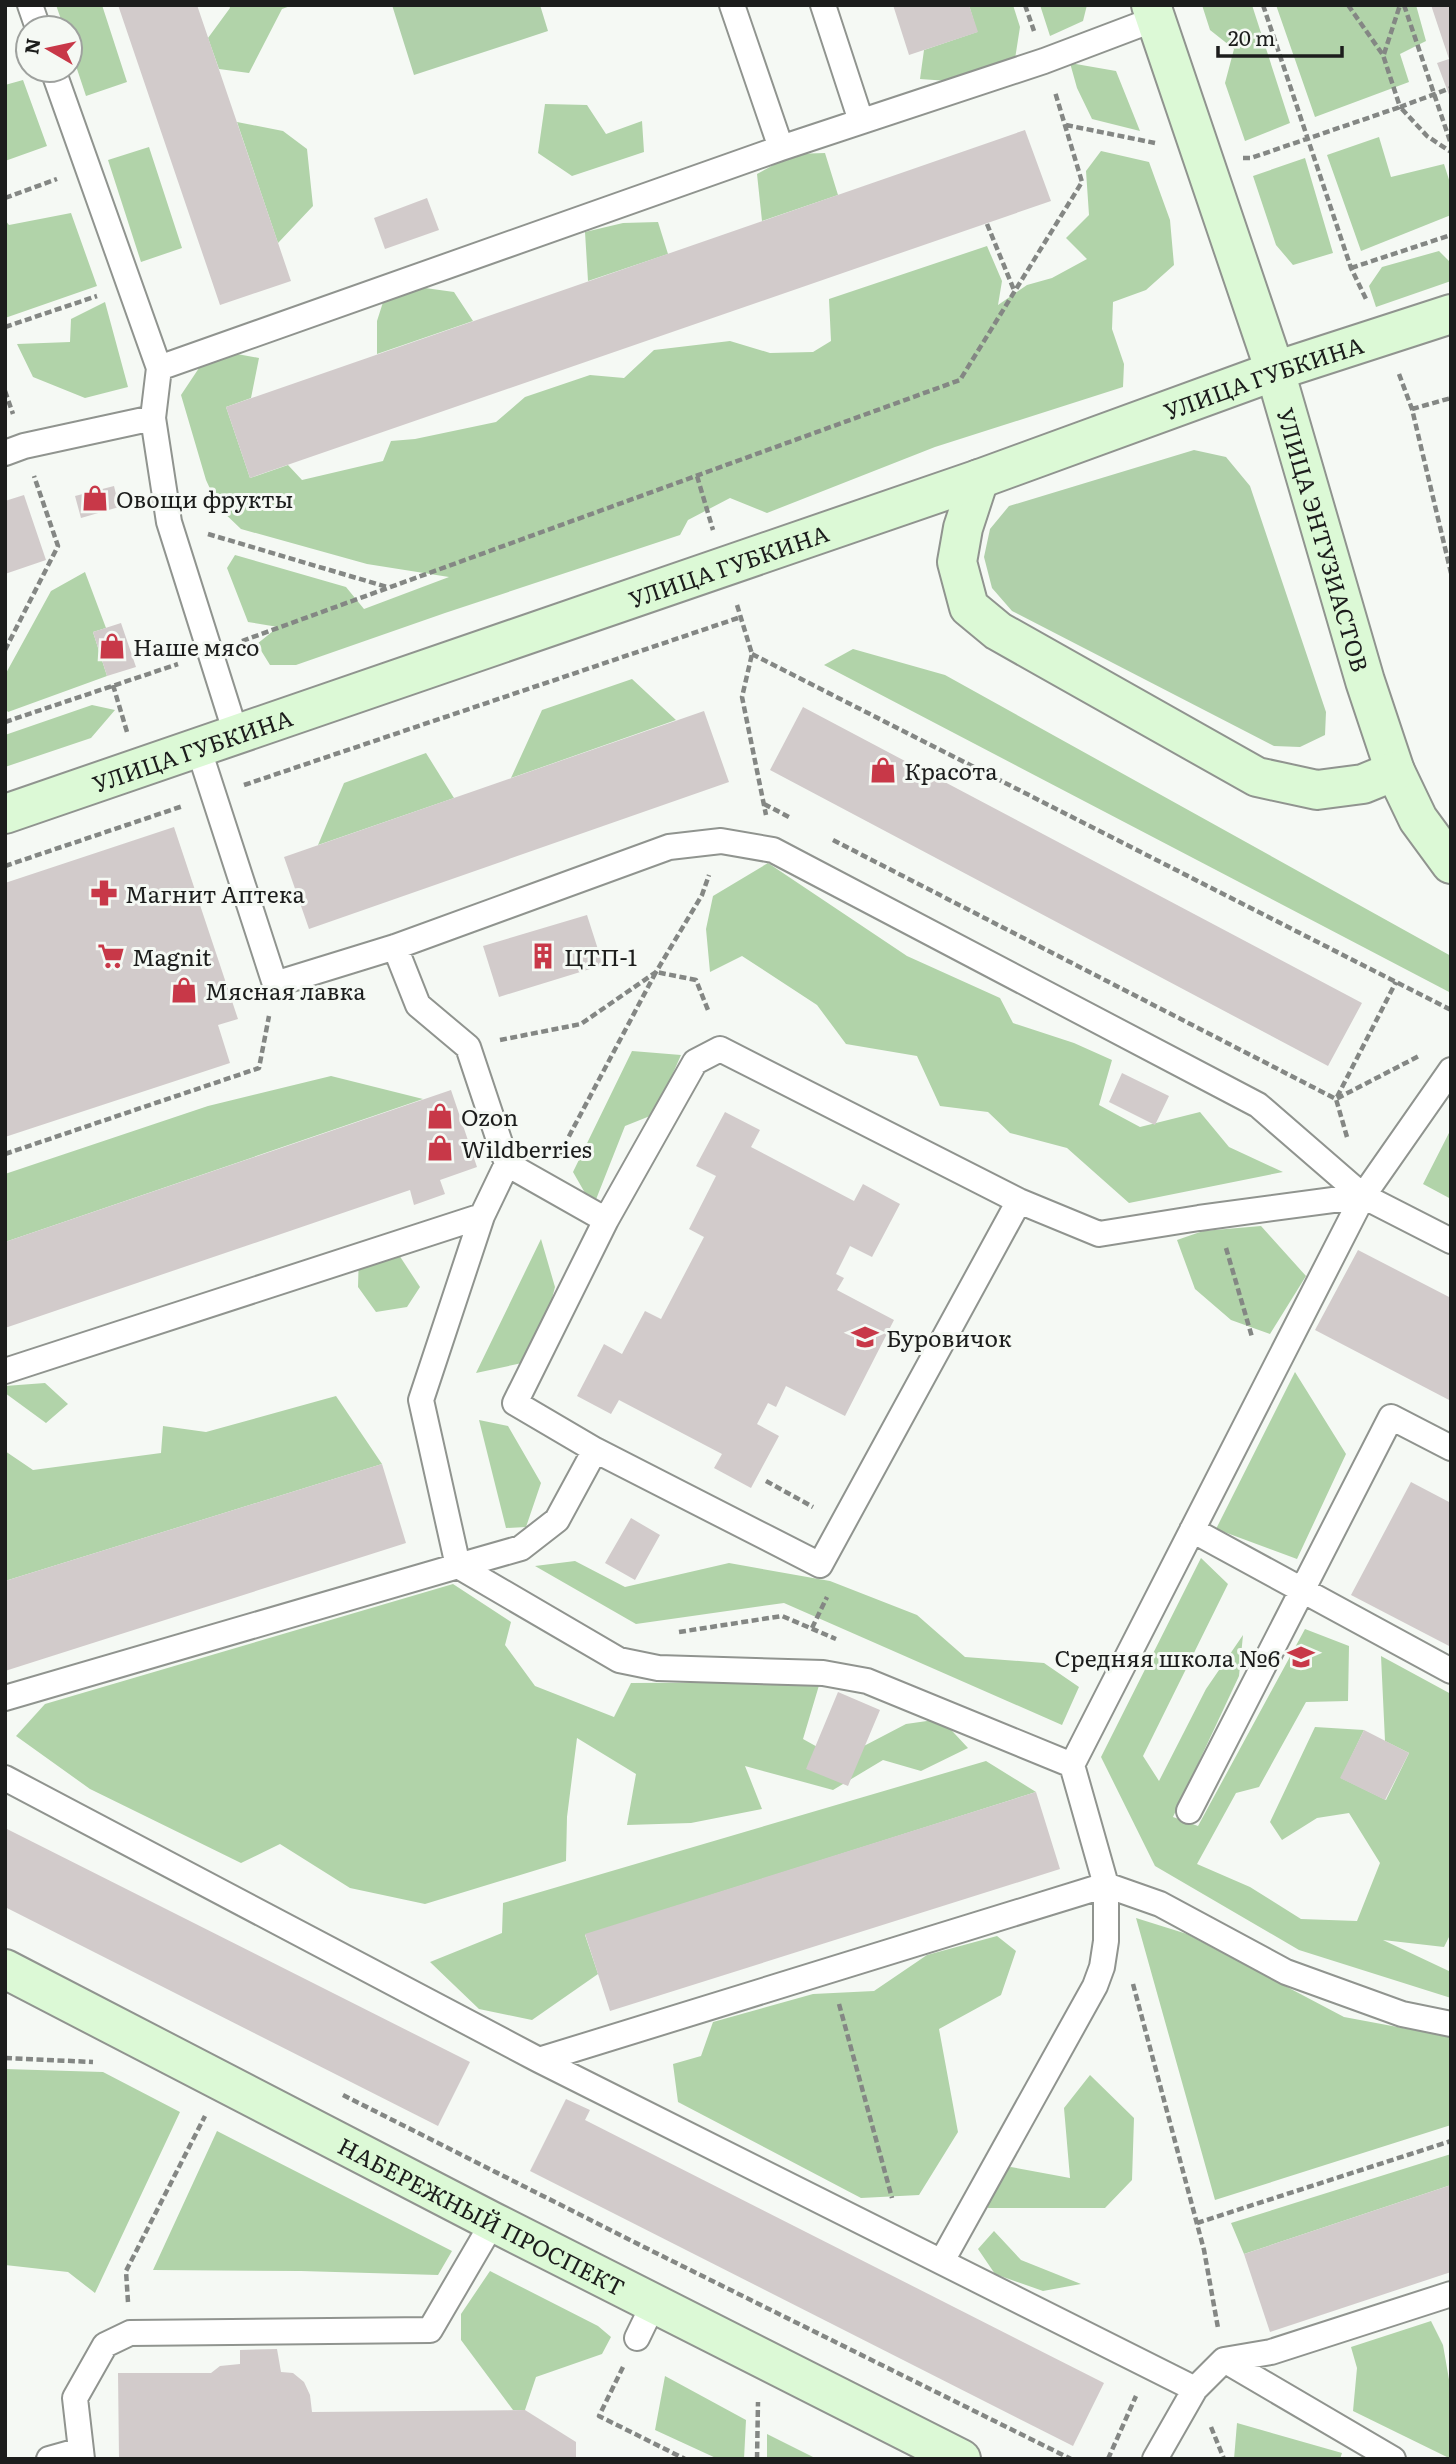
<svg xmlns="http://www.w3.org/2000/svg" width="1456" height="2464" font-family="Literata,serif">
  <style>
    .green { fill: #b0d0aa }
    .forest { fill: #b1d3a9 }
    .building { fill: #d2cbcb }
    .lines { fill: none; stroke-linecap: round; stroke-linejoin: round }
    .service-casing { stroke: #90948f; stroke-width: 28 }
    .secondary-casing { stroke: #90948f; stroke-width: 42 }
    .path { stroke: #848784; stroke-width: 4.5; stroke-dasharray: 7 3.5; stroke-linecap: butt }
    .service { stroke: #fff; stroke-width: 24 }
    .secondary { stroke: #dcf9d6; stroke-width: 38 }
    .labels { text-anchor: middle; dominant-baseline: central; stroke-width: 6; stroke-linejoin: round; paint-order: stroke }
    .street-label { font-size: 23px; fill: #1c1d1c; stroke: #f5f9f4 }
    .poi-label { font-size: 23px; fill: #1c1d1c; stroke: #f5f9f4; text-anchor: start }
  </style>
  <rect width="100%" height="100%" fill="#f5f9f4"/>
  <!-- green -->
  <path class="green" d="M392,5h148l8,26 -134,44z
    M1194,450l32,7 24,29 76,226 -1,23 -25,12 -26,-1 -262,-135 -20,-23 -8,-31 6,-28 19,-23z"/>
  <!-- forest -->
  <path class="forest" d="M56,5h46l25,77 -41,14 -16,-48v-20h-6z
    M229,5h64l-11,4 -33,64 -30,-4 -11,-31 22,-30z
    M969,5h44l7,22 -5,32 -67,22 -28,-2 4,-29 53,-18z
    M1040,5h47l-4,16 -33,15z
    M1202,5h50l38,118 -45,18 -20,-58 9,-34 -24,-19z
    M1276,5h140l10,36 -26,13 9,28 -94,35z
    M1070,63l46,8 24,60 -48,-12 -15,-31z
    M23,80l24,66 -42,15v-76z
    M545,104l42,1 19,29 36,-13 2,31 -72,24 -34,-23z
    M237,122l46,9 24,18 6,57 -35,37z
    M1379,137l12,40 53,-13 7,22v29l-90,36 -34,-96z
    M149,147l33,101 -41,14 -33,-102z
    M1101,151l48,11 21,58 4,45 -28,25 -33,12 -1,27 12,35 -1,23 -188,60 -168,66 -37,-15 -42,22 -8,15 -235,78 -149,52h-26l-13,-21 21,-17 -30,-5 -21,-54 8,-13 111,32 18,22 85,-32 -82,-13 -126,-35 -22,-21 -13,-28 -25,-85 20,-30 36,-11 22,4 -8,40 -25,9 24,71 38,-13 14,15 81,-19 8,-20 24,-2 81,-17 29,-25 65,-22 34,3 30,-28 76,-9 40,12 43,-1 18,-11 -2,-42 158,-53 15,35 -4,24 29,-20 25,-7 35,-19 -21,-21 23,-23 -3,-44z
    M825,153l13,42 -76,26 -5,-47 37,-20z
    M1305,158l28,95 -40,12 -17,-20 -23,-69z
    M71,213l26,73 -92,32v-98l4,5z
    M658,222l10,32 -80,27 -3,-49 38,-9z
    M1439,251l12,12v18l-75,26 -7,-21 13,-19z
    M418,287l36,5 19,29 -96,33v-33l7,-22z
    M105,302l23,85 -43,11 -52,-21 -16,-33 53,-2 1,-23z
    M85,572l21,56 -13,4 14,44 -99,36 -3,-4v-33l46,-84z
    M853,649l92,26 506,281v37l-627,-328z
    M632,679l44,41 -165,58 31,-68z
    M92,705l23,5 -24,28 -86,29v-32z
    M426,753l28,45 -136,47 26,-62z
    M768,863l139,93 93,42 13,25 61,20 38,17 -13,45 41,22 60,-15 29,35 54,25 -154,31 -62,-55 -57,-15 -22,-21 -48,-6 -23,-50 -71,-12 -29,-39 -75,-49 -32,16 -4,-43 7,-33z
    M632,1051l49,4 -26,59 -30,12 -32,81 -20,-35z
    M331,1076l92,23 -418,143v-68l203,-68z
    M1451,1129v70l-28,-15z
    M1261,1226l45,50 -36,58 -39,-14 -36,-31 -18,-49 26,-9z
    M541,1239l14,48 -19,73 -60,13z
    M359,1251l40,4 21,32 -13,20 -31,5 -18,-25z
    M1295,1372l51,82 -49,105 -81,-30z
    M45,1383l23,21 -22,19 -41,-30v-7z
    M336,1396l46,68 -377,117v-130l28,19 128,-17 2,-27 43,6z
    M479,1420l29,6 33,57 -15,44 -20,1z
    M1201,1558l27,26 -85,172 16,25 47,-92 37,-54 -4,41 -66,141 25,9 107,-197 44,17 -1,55 -42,1 -47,85 -23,6 -39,71 53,23 51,32 56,2 23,-58 -31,-50 -32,5 -35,22 -12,-18 45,-95 49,3 -23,48 45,22 23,-47 -24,-12 -4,-85 70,38v239l-7,14 -61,-7 68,32v26l-152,-48 -144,-84 -54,-109z
    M575,1561l50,26 104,-24 101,18 87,34 48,42 79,6 35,24 -17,38 -278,-122 -148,21 -101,-58z
    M453,1584l58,38 -6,23 30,41 79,31 17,-34 189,-1 -17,57 36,20 67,-35 35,-5 27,29 -47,23 -38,-11 -50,30 -88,-24 17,43 -71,14 -64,2 9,-51 -59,-36 -10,79 -1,44 -141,43 -75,-16 -70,-44 -39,19 -151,-74 -74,-53 29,-32z
    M986,1761l50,31 -451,143 13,39 -66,46 -53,-11 -49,-47 72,-29 1,-30z
    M1136,1918l51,16 157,83 107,20v88l-236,75z
    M997,1936l19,15 -15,44 -62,34 19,103 -39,63 -58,3 -183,-96 -5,-38 28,-8 12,-34 100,-28 61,-3 53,-36z
    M5,2069l98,3 77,40 -85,181 -27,-21 -63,-7z
    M1090,2075l44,43 -2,62 -27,28h-117l-1,-34 24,-7 59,11 -6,-70z
    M217,2131l235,120 -14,24 -137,-4 -148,-1z
    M1451,2154v31l-207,69 -13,-31z
    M994,2231l27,29 60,24 -38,7 -48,-17 -17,-25z
    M490,2271l108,55 13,11 -9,17 -66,23 -11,33h-12l-52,-70v-26z
    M1431,2321l12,24 8,46v68l-98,-48 4,-43 -6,-21z
    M665,2376l81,44 -2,39h-26l-63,-29z
    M1237,2423l105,30 -2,6h-106z
    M767,2434l50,25h-50z"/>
  <!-- building -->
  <path class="building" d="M118,5h79l94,276 -71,24z
    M893,5h76l9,27 -69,23z
    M1431,5h20v95l-14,-37 12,-4z
    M1025,130l26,71 -801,277 -24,-71z
    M427,198l12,32 -54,19 -11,-31z
    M114,486l5,21 -38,11 -6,-22z
    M24,495l22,65 -41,14v-73z
    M121,623l15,44 -29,9 -14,-44z
    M803,707l559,296 -34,63 -558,-296z
    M704,711l25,71 -420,147 -25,-72z
    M174,827l64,192 -20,6 12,38 -225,74v-254z
    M587,915l16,50 -104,32 -16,-51z
    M1122,1073l47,23 -14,29 -46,-23z
    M451,1090l26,77 -37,13 5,14 -31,11 -4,-15 -405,138v-86z
    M725,1112l35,18 -9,17 103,54 9,-17 37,20 -28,53 -22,-11 -14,28 8,4 -7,12 57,30 -49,96 -59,-30 -10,21 -8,-4 -11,21 22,12 -28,52 -37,-20 8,-14 -103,-54 -8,14 -34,-18 27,-52 18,10 23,-43 16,8 43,-82 -15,-8 27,-53 -20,-10z
    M1358,1250l93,48v103l-136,-71z
    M382,1464l24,79 -401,128v-90z
    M1411,1482l40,21v144l-100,-52z
    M631,1518l29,17 -25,45 -30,-17z
    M838,1692l42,18 -32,76 -42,-17z
    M1364,1730l45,23 -24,47 -45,-22z
    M1036,1792l24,77 -450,142 -25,-77z
    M5,1828l465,234 -32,64 -433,-219z
    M566,2099l24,11 -5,10 519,263 -31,63 -543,-275z
    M1451,2185v87l-181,60 -26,-78z
    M277,2349l4,23 12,1 11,9 6,13 2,17 213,-2 51,32v17h-457l-1,-86h93l9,-7 20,-2v-14z"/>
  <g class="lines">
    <!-- service casing -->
    <g class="service-casing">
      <path id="service" d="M30,5l8,23
        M732,5l49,143
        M823,5l38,116
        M53,70l106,298 -6,50 16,104 67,212
        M159,368l622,-220 263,-87 111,-42
        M5,453l19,-7 129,-28
        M198,747l77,237 120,-37 274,-100 52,-6 52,9 485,255 105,91 88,45
        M395,947l23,58 50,42 39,117 -25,52 -61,184 37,166 63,-18 36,-28 38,-70
        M507,1164l99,56
        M1019,1201l-199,364 -225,-115 -80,-47 91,-183 89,-158 25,-13 299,152 80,33 100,-16 164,-22
        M5,1371l477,-155
        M1192,1530l259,141
        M5,1698l453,-132 161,94 39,8 165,5 44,8 205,84
        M5,1778l534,282 656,329
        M1189,1811l202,-394 60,31
        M539,2060l567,-175 54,19 126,68 116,42 49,10
        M942,2261l153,-275 7,-19 4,-26v-56l-34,-120 291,-569 88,-126
        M637,2338l17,-35
        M1224,2360l169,99
        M49,2459l32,-9
        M82,2459l-7,-61 30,-53 25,-12 300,-3 63,-108
        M1155,2459l40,-70 29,-29 47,-8 180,-58"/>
    </g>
    <!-- secondary casing -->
    <g class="secondary-casing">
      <g id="secondary">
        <path id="s1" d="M1151,5l124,366 90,310 30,90 23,48 33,45"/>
        <path d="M979,479l-16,49 -6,34 12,45 29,24 259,146 60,13 46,-6 32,-13"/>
        <path id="s2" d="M5,814l974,-335 296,-108 176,-57"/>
        <path id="s3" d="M5,1969l488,253 468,237"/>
      </g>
    </g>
    <!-- path -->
    <path class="path" d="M1025,5l9,26
      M1263,5l88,263 15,31
      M1348,5l35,50 17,52 51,-19
      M1404,5l47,139
      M1384,54l16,-49
      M1066,125l89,18
      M1243,158h8l149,-51 27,29 24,16
      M5,198l52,-19
      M987,224l27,66
      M1351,268l100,-33
      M5,327l92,-31
      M1399,374l13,35 39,164
      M5,391l8,23
      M1412,409l39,-11
      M697,476l16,54
      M208,534l179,53
      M737,605l15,49 -10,43 24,118
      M242,641l718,-261 122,-198 -27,-90
      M5,650l53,-104 -24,-70
      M752,654l699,356
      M113,685l14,47
      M5,722l173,-58
      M244,785l497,-168
      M764,804l27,14
      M833,840l503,259 83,-43
      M5,866l178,-60
      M500,1040l81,-16 75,-52 46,-77 7,-20
      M1347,1137l-11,-38 60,-117
      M5,1154l254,-86 10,-52
      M559,1155l97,-183 40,8 12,30
      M1226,1248l26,89
      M766,1481l47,26
      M812,1628l15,-31
      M679,1632l103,-16 54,23
      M1133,1984l71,266 14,78
      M839,2004l53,194
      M5,2058l88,4
      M343,2095l303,153 425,211
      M1197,2223l254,-82
      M128,2302l-2,-31 79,-155
      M623,2367l-24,49 86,43
      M1211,2427l13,32
      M757,2459l1,-57
      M1108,2459l28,-63"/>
    <!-- service -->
    <use href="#service" class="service"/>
    <!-- secondary -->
    <use href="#secondary" class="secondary"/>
  </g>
  <!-- icons -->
  <defs>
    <g id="shop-bare" transform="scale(2.1)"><path d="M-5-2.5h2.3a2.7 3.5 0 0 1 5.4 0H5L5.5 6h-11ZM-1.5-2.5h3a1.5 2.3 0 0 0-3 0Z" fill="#c83848" stroke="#f5f9f4" stroke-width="2.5" paint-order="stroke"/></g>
    <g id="pharmacy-bare" transform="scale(2.1)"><path d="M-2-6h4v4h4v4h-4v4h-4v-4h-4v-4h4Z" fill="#c83848" stroke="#f5f9f4" stroke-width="2.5" paint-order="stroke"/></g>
    <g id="supermarket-bare" transform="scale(2.1)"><path d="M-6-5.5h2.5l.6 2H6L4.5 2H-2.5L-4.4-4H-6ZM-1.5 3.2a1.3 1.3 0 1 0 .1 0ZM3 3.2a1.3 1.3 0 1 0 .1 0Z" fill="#c83848" stroke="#f5f9f4" stroke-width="2.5" paint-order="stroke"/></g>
    <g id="building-bare" transform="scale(2.1)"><path d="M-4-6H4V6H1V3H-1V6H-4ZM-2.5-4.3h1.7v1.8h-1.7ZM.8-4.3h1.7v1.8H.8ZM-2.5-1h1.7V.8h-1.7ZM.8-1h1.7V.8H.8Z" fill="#c83848" stroke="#f5f9f4" stroke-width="2.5" paint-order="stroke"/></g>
    <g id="school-bare" transform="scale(2.1)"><path d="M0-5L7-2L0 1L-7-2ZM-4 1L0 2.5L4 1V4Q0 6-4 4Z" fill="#c83848" stroke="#f5f9f4" stroke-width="2.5" paint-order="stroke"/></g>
  </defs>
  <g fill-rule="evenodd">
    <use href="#shop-bare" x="95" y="498"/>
    <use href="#shop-bare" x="112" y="646"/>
    <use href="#shop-bare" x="883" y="770"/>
    <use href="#pharmacy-bare" x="104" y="893"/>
    <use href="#supermarket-bare" x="111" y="956"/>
    <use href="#building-bare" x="543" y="956"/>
    <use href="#shop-bare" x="184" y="990"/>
    <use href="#shop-bare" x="440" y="1116"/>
    <use href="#shop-bare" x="440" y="1148"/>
    <use href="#school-bare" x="865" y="1337"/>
    <use href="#school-bare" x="1301" y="1657"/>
  </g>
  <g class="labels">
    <!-- street labels -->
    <g class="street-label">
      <text stroke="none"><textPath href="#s2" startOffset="1332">УЛИЦА ГУБКИНА</textPath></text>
      <text stroke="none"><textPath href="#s1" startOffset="562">УЛИЦА ЭНТУЗИАСТОВ</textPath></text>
      <text stroke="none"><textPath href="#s2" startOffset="765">УЛИЦА ГУБКИНА</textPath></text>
      <text stroke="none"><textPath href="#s2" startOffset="198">УЛИЦА ГУБКИНА</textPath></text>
      <text stroke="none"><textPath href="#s3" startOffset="537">НАБЕРЕЖНЫЙ ПРОСПЕКТ</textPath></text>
    </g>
    <!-- poi labels -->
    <g class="poi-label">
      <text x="116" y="498">Овощи фрукты</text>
      <text x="133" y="646">Наше мясо</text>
      <text x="904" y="770">Красота</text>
      <text x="125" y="893">Магнит Аптека</text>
      <text x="132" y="956">Magnit</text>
      <text x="564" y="956">ЦТП-1</text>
      <text x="205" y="990">Мясная лавка</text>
      <text x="461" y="1116">Ozon</text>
      <text x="461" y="1148">Wildberries</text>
      <text x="886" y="1337">Буровичок</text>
      <text x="1280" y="1657" text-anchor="end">Средняя школа №6</text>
    </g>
  </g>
  <!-- border -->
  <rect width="1456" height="2464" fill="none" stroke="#1c1d1c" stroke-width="14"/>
  <!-- north arrow -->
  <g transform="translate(49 49) rotate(279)"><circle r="33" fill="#f5f9f4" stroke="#9ea19e" stroke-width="2"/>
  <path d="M0-5L12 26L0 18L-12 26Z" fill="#c83848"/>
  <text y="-10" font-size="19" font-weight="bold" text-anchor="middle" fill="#1c1d1c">N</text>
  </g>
  <!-- scale -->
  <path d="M1218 46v10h124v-10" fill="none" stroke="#1c1d1c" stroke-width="3.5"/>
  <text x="1228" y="46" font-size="21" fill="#1c1d1c" stroke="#f5f9f4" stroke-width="5" paint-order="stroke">20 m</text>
</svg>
